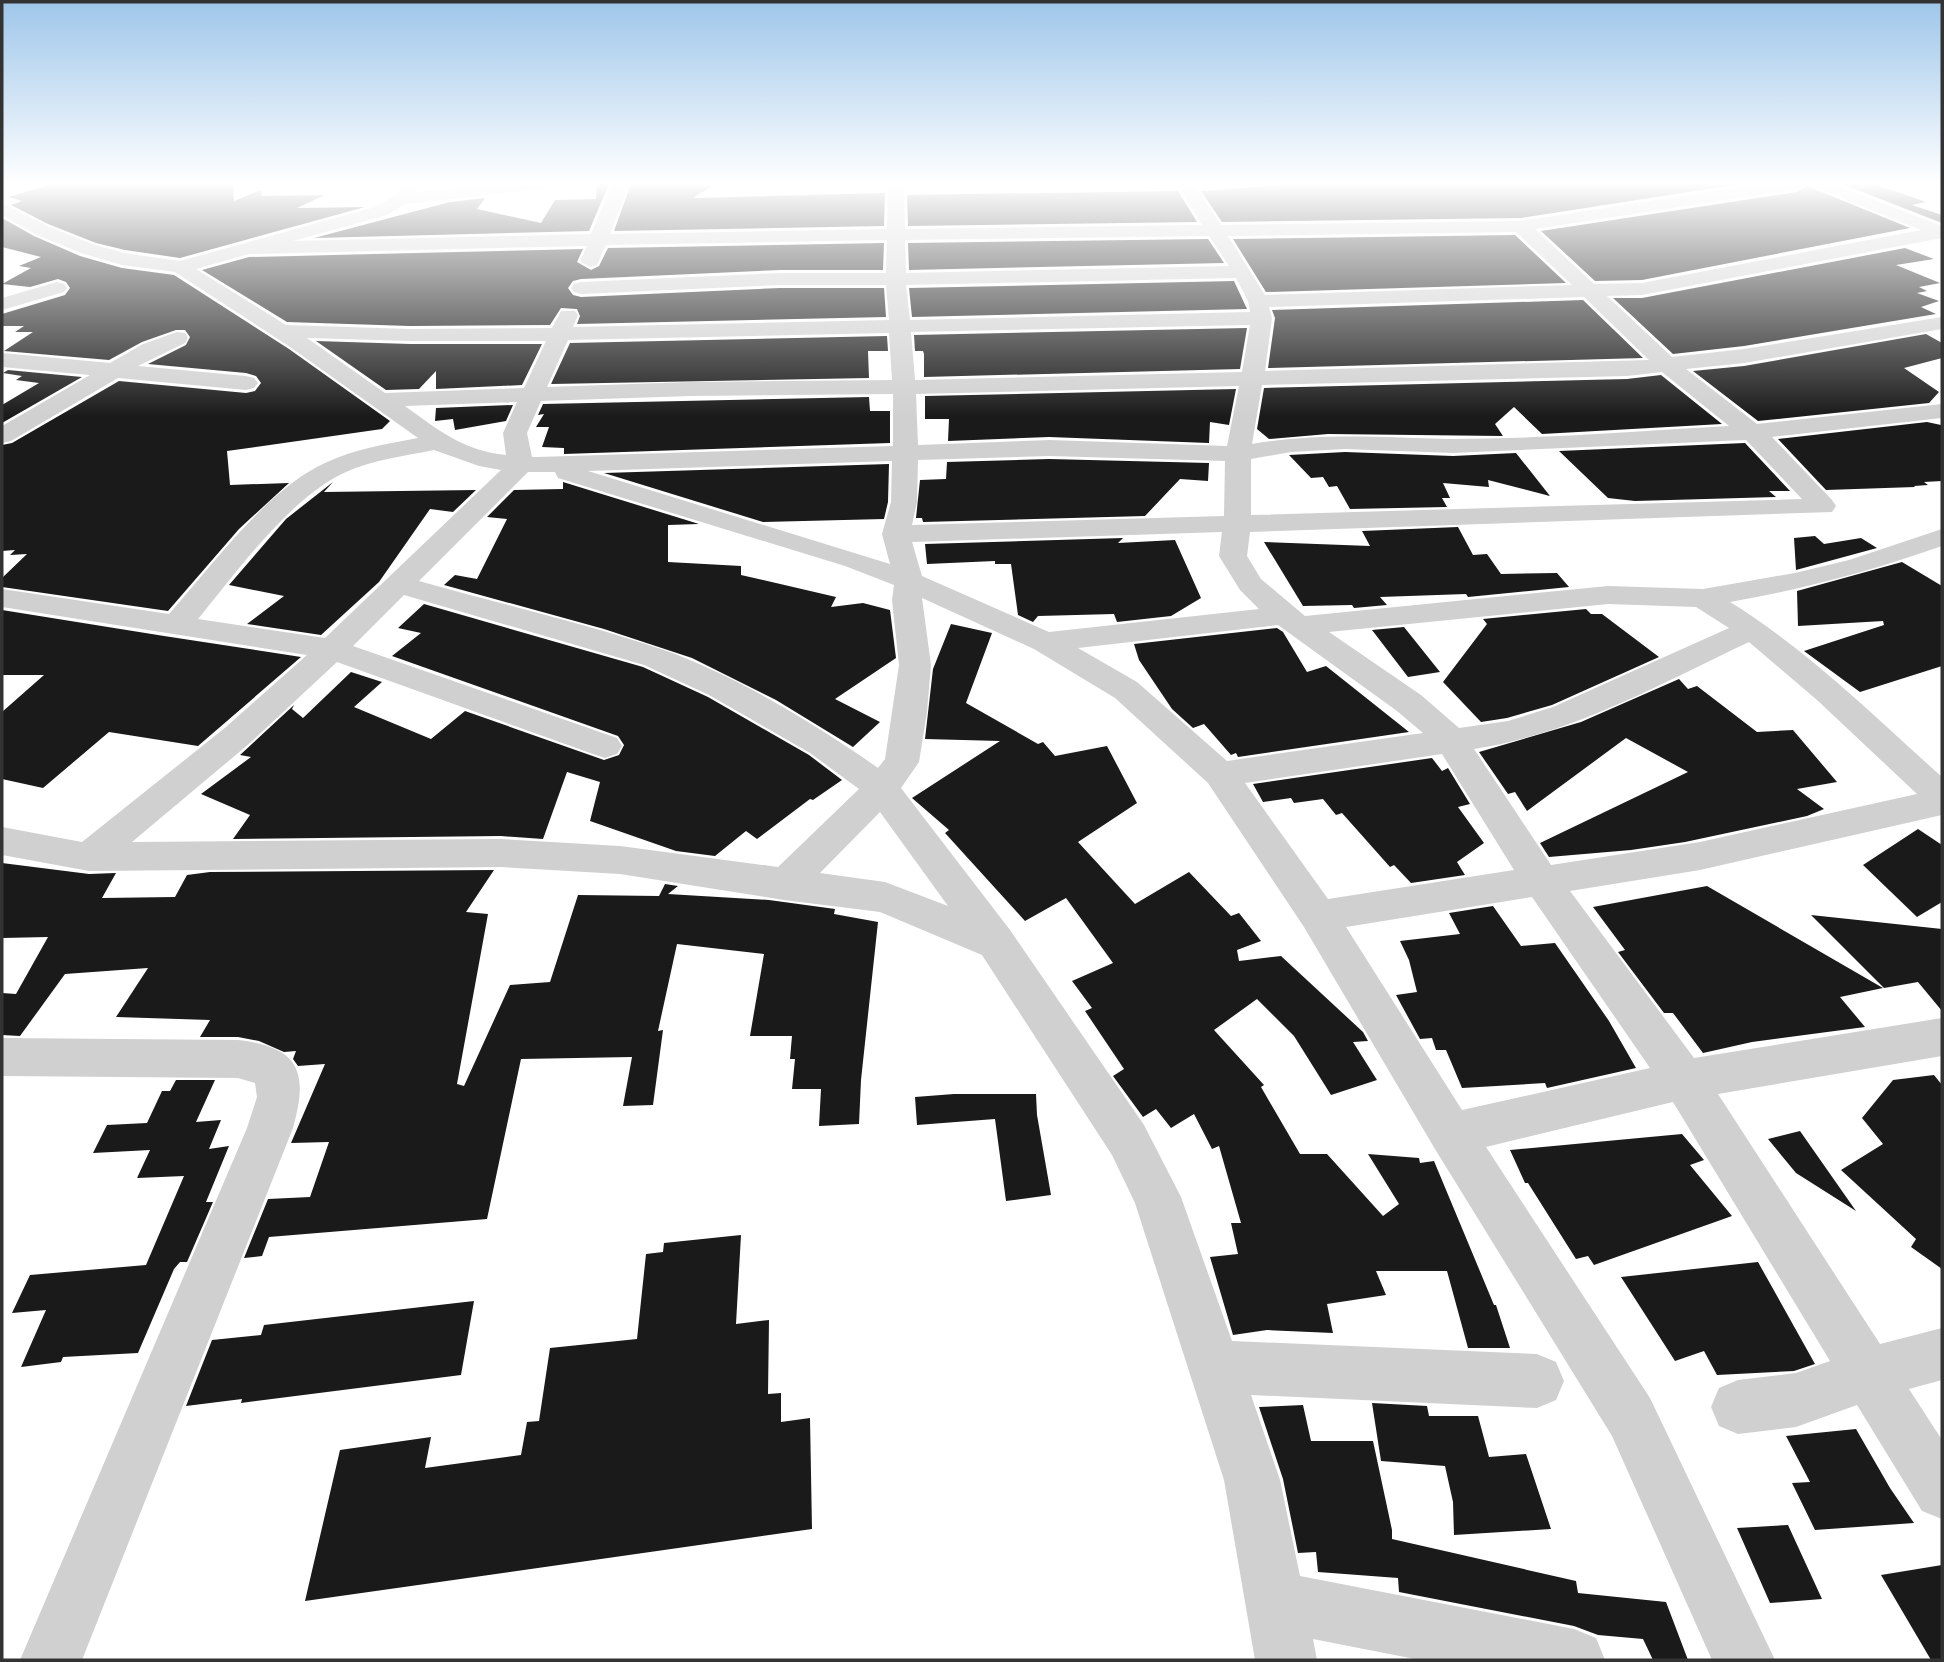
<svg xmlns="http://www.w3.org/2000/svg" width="1944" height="1662" font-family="Overpass,sans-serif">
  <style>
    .building { fill: #1a1a1a }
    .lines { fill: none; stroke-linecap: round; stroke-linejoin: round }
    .street { fill: #d0d0d0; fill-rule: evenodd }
  </style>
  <rect width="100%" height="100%" fill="#fff"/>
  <!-- building -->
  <path class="building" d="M52,184h181l1,17 27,-11 1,6 63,-1 -28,13 68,-1 -185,51 -55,-8 -29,-7 -48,-19 -37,-19 11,-4 -13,-4z
    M597,184h12l-20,47 -275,7 136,-36 35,-4 -8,11 64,14 14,-23 41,-1z
    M631,184h84l-22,14 192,-5 -1,33 -270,5z
    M1297,184h443l-219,34 -299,4 -21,-31z
    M1842,184h32l52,18 -14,3 30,10v8z
    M1807,186l103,42 -268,52 -47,1 -54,-50 256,-39z
    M1178,191l19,31 -289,4 -1,-31z
    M2,218l32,18 46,20 42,12 52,7 115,74 101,72 -8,8 -155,22 3,34 59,-2 -50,46 -71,82 -166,-24v-9l25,-24 -17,1 5,-5 -13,1v-106l10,-2 107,-62 127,12 9,-2 6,-8 -5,-7 -10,-3 -98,-9 38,-19 4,-8 -5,-7h-9l-34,12 -33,18 -105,-9 29,-19h-18l9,-6h-22v-12l63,-19 5,-7 -4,-6 -8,-3 -28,8 -28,-3 29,-16 -12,-2 22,-9 -39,-10z
    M1515,235l51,48 -300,9 -33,-53z
    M1208,239l16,24 -315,7 -1,-27z
    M884,243l-1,27h-103l-199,9 -8,2 -5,7 5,7 8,2 199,-9h104l2,29 -309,7 3,-8 -3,-7 -16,-1 -11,17 -140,1 -123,-4 -85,-52 47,-13 334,-8 -6,13 14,8 8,-4 9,-18z
    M1905,248l29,11 -38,6 44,18 -21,4 8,4 -10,2 22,8 -18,6 15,7 -192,32 -71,8 -60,-56h29z
    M1234,281l13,28 -335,8 -3,-29z
    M1583,300l60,58 -375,10 7,-50 -3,-8z
    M1247,328l-7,41 -316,8v-23l-1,-3h-8l-1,-16z
    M1926,334l16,9v15l-38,10 35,24 -10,11 -171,18 -65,-50 51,-5z
    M887,336l1,15h-20l1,27 -318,6 19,-41z
    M316,341l94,3h132l-20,41 -86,4v-18l-17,18 -33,1z
    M8,370l74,7 -80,46v-18l37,-22 -23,-3 6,-4 -19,-3z
    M1661,375l61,49 -180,10 -28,-27 -19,17 8,12 -175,-2 -59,5 -12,-10 7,-41 363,-9z
    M1236,389l-7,36 -19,-3 -1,21 -160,-6 -101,4 1,-22h-24v-23z
    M869,397l1,14h20v32l-326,11v-6l-22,-1 7,-20h-13l8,-13 -6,1 5,-11z
    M513,405l-7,16 -51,9 -2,-11 -18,2 1,-13z
    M1927,422l14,3 1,56 -18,1 4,3 -14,1 1,1 -89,3 -48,-51z
    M1745,443l45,48h-21l7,6 -141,4 -27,-3 -49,-47z
    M1345,452l108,4 63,-3 34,43 -62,-16 1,7 -46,-4 7,15h-8l5,9 -97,2 -13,-23 -8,1 -6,-10 -12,1 -22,-23z
    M1049,459l160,4 -1,18 -28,-2 -35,37 -222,6 -1,-4h-6l4,-38 26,-1 1,-17z
    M889,464l-1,38 -4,17 -121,3 -159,-49z
    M333,482l-9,10 152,-2 -23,22 -23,-3 -51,73 -58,53 -74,-11 37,-28 -55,-11 57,-66z
    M563,482l136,42 -31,1v37l73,4v9l95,22 -5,10 32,-4 27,7 6,48 -61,41 45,23 -27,25 -77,-47 -84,-42 -88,-29 -160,-44 11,-10 22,4 30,-60 -20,-2 27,-27 49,-1z
    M1458,527l15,28 14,-1 14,20 56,-1 12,14 -101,10 -2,-3 -86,3 7,8 -33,3 -2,-3 -49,1 -39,-64 106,4 -8,-15z
    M1815,536l9,8 37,-6 16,10 -81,22 -2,-32z
    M1123,538l-5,5 57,-3 26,58 -30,18 -54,6 -3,-8 -76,2 -5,6 -15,-7 -7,-51h-16v-3l-68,3 -2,-20z
    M1902,562l40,24v80l-82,26 -56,-41 80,-26 -1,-4 -85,5 -1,-35z
    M424,604l219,63 65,30 101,58 33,25 -29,20 -3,-1 -53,40 -11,-8 -31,25 -39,-5 -86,-30 10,-39 -33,-10 -24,67 -42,-3 -268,3 17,-24 -49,-21 50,-37 -11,-2 54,-50 -2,4 11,9 48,-46 31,10 -28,25 77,32 34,-28 139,49 15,-5 5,-10 -6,-9 -226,-80 29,-23 -23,-5z
    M1586,609l5,5h11l57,43 -107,48 -45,13 -26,4 -38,-40 44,-58 -4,-5z
    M2,610l162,26 137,21 -103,89 -89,-14 -66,56 -41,-9v-67l42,-37h-42z
    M951,624l41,9 -26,70 72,41 5,-2 12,14 52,-10 30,57 -59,39 57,62 54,-32 42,44 8,-3 22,28 -24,9 2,11 42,-5 82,76 5,9 -15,1 24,38 -46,15 -37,-59 -37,-37 -43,31 50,55 -3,2 39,67h27l56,62 16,-12 -31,-50 51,4 1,5 14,-2 60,144h2l14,43h-42l-21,-77h-71l10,24 -59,9 6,29 -66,-3 -34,5 -23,-78 28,-3 -7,-31h10l-22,-77 -7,3 -18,-35 -23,14 -15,-19 -13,8 -30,-41 11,-7 -39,-58 7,-3 -20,-27 41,-18 -47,-65 -41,23 -80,-88 4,-3 -37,-32 88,-57 -75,-2 8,-70z
    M1404,627l36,45 -32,5 -36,-47z
    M1277,628l6,4 24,40 19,-6 83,66 -171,25 -2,-4 -5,2 -27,-31 -11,4 -21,-19 -33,-49 -5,-16z
    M1679,679l9,10 9,-3 60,46 36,-2 44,52 -40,7 27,20 -17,7 -122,26 -54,8 -82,7 -9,-14 148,-71 -62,-34 -99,73 -12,-19 -7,2 -29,-42 102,-30z
    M1432,758l10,13 6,-3 22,36 -12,3 26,36 -27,19 8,13 -54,8 -17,-18 -4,2 -48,-54 -6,2 -13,-16 -29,4 -3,-5 -28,4 -10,-18z
    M1918,829l24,16v57l-25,15 -54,-52z
    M2,863l87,11 27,-1 -14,25 73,-1 12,-22 23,-3 284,-2 -28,42 22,2 -31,170 7,2 46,-101 40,-3 28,-87 81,1 6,-12 13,2 -10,8 101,6 66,9 -1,5 44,8 -17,158 -2,44 -40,2 2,-37h-29l3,-30h-5l2,-23h-42l14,-82 -87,-10 -19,87 5,-1 -10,75 -30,1 9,-49 -111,2 -34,160 -218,18 -7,19 -18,2 24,-59 42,-2 19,-55 -38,1 34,-79 -27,2 -5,-7 3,-8 -12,1 -25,-11 -21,-4h-38l10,-17 -94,-3 32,-49 -83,6 -45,62 -18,-1v-42l14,1 32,-57 -46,1z
    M1707,886l176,102 -43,9 25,30 -113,15 -49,11 -30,-40h-9l-46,-61 7,-2 -32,-43z
    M1493,906l28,40 34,-3 54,78 27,47 -89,20 -2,-5 -83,5 -16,-38h-10l-4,-12 -12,1 -24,-44 21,-3 -8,-32 -9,-19 60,-7 -11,-21z
    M1811,915l131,14v82l-24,-29 -34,6z
    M1934,1075l8,10v184l-31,-22 5,-8 -75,-69 42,-26 -21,-26 31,-38z
    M176,1080h39l-19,42 25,-2 -12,29 20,-3 -23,56h7l-26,60h-7l-6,7 -36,84 -75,4 -2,5 -40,5 25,-57 -34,3 18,-38 116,-10 38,-89 -47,2 13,-28 -57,3 14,-28 40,-2 15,-32h8z
    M954,1094h82l1,21 14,80 -45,6 -11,-82 -78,6 -2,-28z
    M1800,1131l56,80 -60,-38 -28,-34z
    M1682,1134l22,26 -14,5 42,51 -138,49 -6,-9 -12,3 -48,-76h-3l-15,-33z
    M741,1235l-5,89 33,-4 -1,74 13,-1v29l29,-4 2,111 -507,72 35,-151 91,-13 -6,31 96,-13 6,-33 12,-1 11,-73 87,-9 9,-85 17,-2 1,-9z
    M1758,1262l57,102 -21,7 -77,4 -13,-24 -29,10 -54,-84z
    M474,1301l-13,74 -220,28 1,-4 -56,7 26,-66 49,-5 3,-10z
    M1372,1403l55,3 2,10h49l11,41 37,-3 25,75 -97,6 -1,-33 -8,-36 -64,-5z
    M1303,1405l8,36h62l19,89v9l184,42 2,12 88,9 22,58h-35l-10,-21 -45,-4 -24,-9 -175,-34 -1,-14 -80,-6 -2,-20 -18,1 -15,-74 -24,-72z
    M1856,1429l34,59 24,35 -99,7 -23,-47 18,-1 -24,-46z
    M1788,1525l34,74 -52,4 -33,-75z
    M1942,1565v95h-11l-50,-85z"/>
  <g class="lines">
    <!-- street -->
    <path class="street" d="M403,184h17l-5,8 75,-8h60l-8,5 -136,15 -19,11 -94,26 298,-7 21,-50h17l-19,50 277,-5 1,-45h16l1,45 297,-4 -25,-41h17l27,41 300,-4 239,-37h45l-8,5 -262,40 59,55 48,-1 279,-53 -113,-46h25l109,42v12l-300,57 -35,1 65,61 72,-8 198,-32v12l-198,34 -58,6 71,55 185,-20v14l-170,19 60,63 4,6 -4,6 -582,20 -3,24 14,23 44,37 303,-30 95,3 92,-16 54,-13 93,-31v17c-71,25 -138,43 -212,56 78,48 144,114 212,175v38l-242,55 -130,21 124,167 248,-40v38l-224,38 162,250 62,-16v52l-33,9 33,51v79l-20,-8 -65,-106 -61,22 -58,7 -19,-8 -8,-19 8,-19 19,-8 58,-7 34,-12 -157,-259 -187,45 164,251 125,262h-63l-100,-224 -177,-287 -131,-222 -96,-144 -93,-85 -81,-49 -112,-51 9,67 -4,47 -8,50 -18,26 109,142 134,195 37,72 51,144 305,13 19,8 8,19 -8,19 -19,8 -286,-13 29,85 20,96 274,53 22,9 9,22h-185l-107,-21 4,21h-62l-31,-180 -89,-277 -23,-48 -130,-200 -102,-43 -96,-12 -164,-26 -119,-7 -412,4 -87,-16v-28l80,15 144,-115 81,-72 -305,-48v-18l167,25c42,-47 98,-125 156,-151 29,-14 62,-19 93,-25l-128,-91 -115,-75 -53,-7 -41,-12 -46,-19 -33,-19v-12l45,23 48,19 29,8 56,8 195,-54 21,-12zM1516,232l56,53 -307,10 -37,-59zM1209,236l20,30 -323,7 -1,-33zM887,240l-1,33h-106l-199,9 -7,2 -3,4 3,4 7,2 199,-9h106l3,35 -316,7 5,-12 -3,-4h-14l-9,17 -142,1 -124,-4 -90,-56 53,-15 338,-8 -7,15 10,6 7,-2 9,-20zM1236,278l12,23 2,11 -340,8 -4,-35zM1584,297l65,63 -384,11 7,-53 -3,-11zM1250,325l-8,47 -327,8 -4,-48zM889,333l3,47 -202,2 -143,5 21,-47zM307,338l103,3h136l-22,47 -139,5zM1662,372l67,54c-92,5 -184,13 -276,13 -71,-1 -129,-7 -201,5l10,-59 365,-9zM1239,386l-12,60 -178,-6 -131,5 -2,-51zM893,394v52l-356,11h-5l-5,-24 14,-32 149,-5zM517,402l-14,31 3,22c-42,-4 -68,-25 -101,-49zM1746,440l56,59 -551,16v-56l40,-7 54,-3 108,4zM434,450l45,16 22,4 -176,168 -127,-19c38,-46 92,-122 148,-147 27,-12 58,-16 88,-22zM1049,456l176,5 -1,55 -312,9 5,-23 1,-42zM892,461l-1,41 -9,32 8,30 -302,-93zM528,472h27l3,6 287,88 49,19 -2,15 7,65 -14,94 -7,9c-59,-42 -145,-94 -214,-118 -80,-27 -164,-46 -245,-69zM1222,532l-3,24 21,34 19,19 -210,23 -127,-56 -10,-34zM404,595l240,70 65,30 101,58 49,36 -81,78 -158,-21 -119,-7 -369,3 118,-99 87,-81 256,92 12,4 12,-4 5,-8 -5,-8 -264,-92zM1608,604l88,3 33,21 -176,79 -45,14 -49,7 -38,-33 -92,-63zM1278,625l119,86 26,22 -196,28 -90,-79 -59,-34zM1749,642l68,58 100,94 -217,48 -149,23 -77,-116c98,-15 186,-65 275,-107zM1442,754l72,116 -186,29 -83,-116zM880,812l68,94 -63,-24 -65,-9zM1532,897l118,171 -188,42 -116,-183z
      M57,282l7,2 3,4 -3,4 -62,18v-12z
      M177,332l8,1 3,5 -3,5 -47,23 108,10 8,2 4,5 -4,5 -8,2 -128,-12 -107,63 -9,2v-17l88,-51 -88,-8v-14l108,10 33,-19z
      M2,1038l236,2c61,7 71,31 55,88l-211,532h-62l227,-532 10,-31 -2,-14 -17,-5 -236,-2z"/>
  </g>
  <!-- sky -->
  <linearGradient id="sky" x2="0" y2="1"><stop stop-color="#9ec6ea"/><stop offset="0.44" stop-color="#fff"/><stop offset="1" stop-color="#fff" stop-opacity="0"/></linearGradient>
  <rect width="1944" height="417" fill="url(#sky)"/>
  <!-- border -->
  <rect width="1944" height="1662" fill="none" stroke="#333333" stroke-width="7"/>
</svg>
